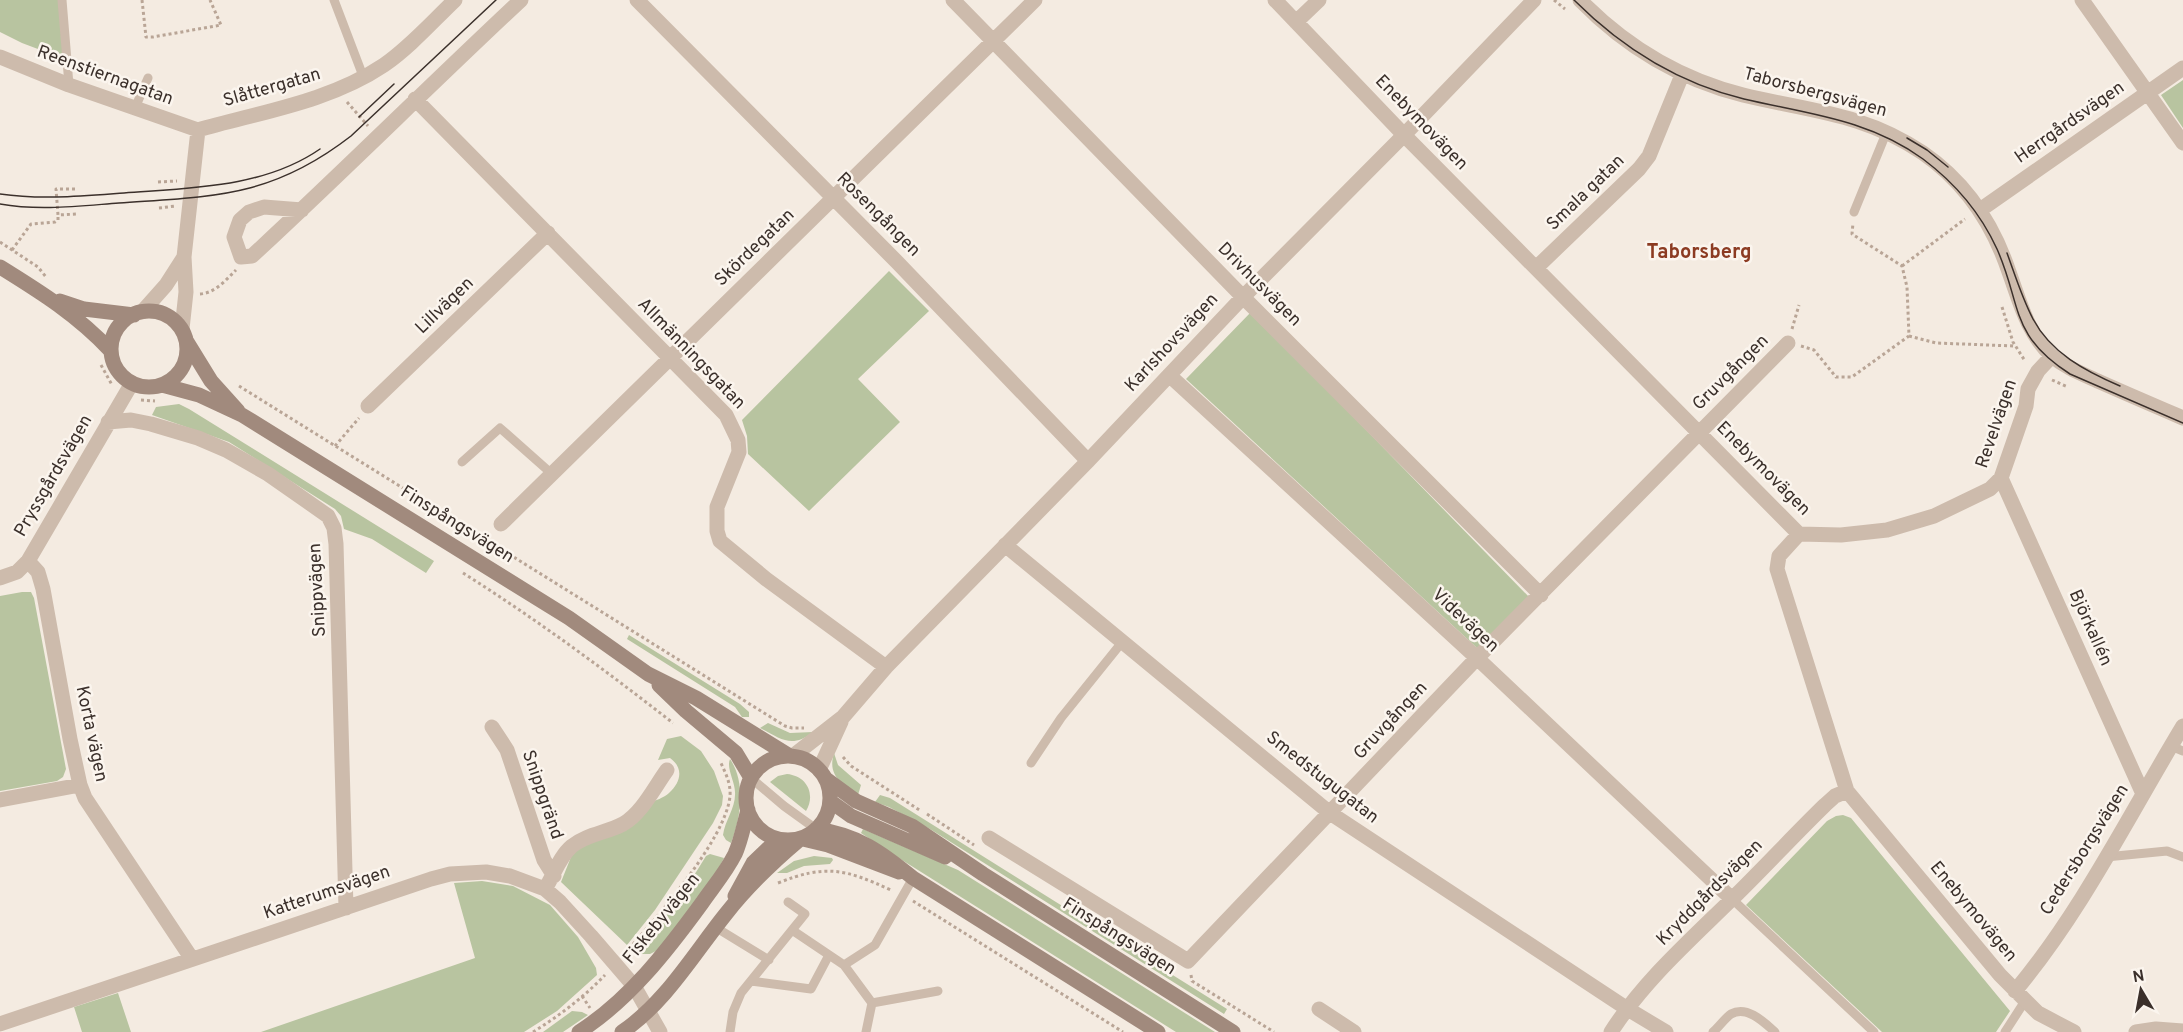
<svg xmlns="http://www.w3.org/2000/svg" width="2183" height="1032" font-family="Overpass,sans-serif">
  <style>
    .green { fill: #b8c4a0 }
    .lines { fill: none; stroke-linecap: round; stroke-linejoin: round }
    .path { stroke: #b9a596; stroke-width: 3; stroke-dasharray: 3 3; stroke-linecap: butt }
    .lane { stroke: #cdbbac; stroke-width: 9 }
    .street { stroke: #cdbbac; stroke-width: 15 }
    .secondary { stroke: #a18a7d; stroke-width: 15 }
    .tram { stroke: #3b302b; stroke-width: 1.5 }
    .labels { text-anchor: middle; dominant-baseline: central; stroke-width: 5; stroke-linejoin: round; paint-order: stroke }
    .street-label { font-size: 18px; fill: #3b302b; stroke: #fbf5ee }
    .neighbourhood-label { font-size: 20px; font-weight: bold; fill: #8c3b22; stroke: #fbf5ee }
  </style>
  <rect width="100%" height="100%" fill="#f4ebe1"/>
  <!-- green -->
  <path class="green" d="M0,0h62l5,60 -45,-17 -22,-11z
    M2183,80v48l-22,-33z
    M889,271l40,40 -71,68 42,43 -91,89 -61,-57 -1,-18 -5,-16z
    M1251,312l278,285 -52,51 -291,-269z
    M179,404l10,5 245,152 -8,12 -54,-34 -28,-10 -3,-13 -6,-7 -106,-67 -77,-27 4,-8z
    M22,592h9l3,6 32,171 -3,8 -6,4 -57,10v-195z
    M629,635l111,69 9,8v5h-7l-7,-10 -108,-68z
    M768,723l22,10 23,-1c-21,17 -32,7 -53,-4z
    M681,736l20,15 13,20 9,25 -1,9 -9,18 -58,87 -28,35 -66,-63 10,-25 6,-8c24,-15 47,-31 72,-45 6,-4 15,-6 20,-11 12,-11 15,-25 1,-35l-12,2 9,-21z
    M834,753l4,12 23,20 -3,10c-16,-12 -31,-19 -24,-42z
    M730,759c16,23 11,59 1,84l-5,-3 -3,-5c2,-15 13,-27 12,-43 0,-10 -9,-24 -5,-33z
    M787,774c20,2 29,20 19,37l-36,-29 8,-6z
    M880,795l10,3 337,211 -3,5 -294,-185 -41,-22 -14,-5z
    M1843,815l8,3 159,193 -14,21h-114l-136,-127 81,-84 9,-5z
    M863,829l95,41 257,162h-39l-290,-182 -25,-17z
    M710,854l14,4 -13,25 -51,66 -10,5h-15c27,-32 50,-63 71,-98z
    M814,856l18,2 1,2 -3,4 -26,2 -17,7h-10l17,-12z
    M482,881l31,5 37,19 28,32 18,31 1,7 -40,36 -33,21h-263l214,-74 -21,-75z
    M118,993l13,39h-49l-8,-25z
    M572,1011l10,1 6,3 -25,17h-20z"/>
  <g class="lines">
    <!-- path -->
    <path class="path" d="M142,0l4,37h7l68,-12 -11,-25
      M1554,0l11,9
      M347,102l21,24
      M158,182l19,-1
      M75,189h-19l2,26 19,-1
      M159,208l17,-2
      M0,242l38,25 8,10
      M12,250l19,-26 24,-2 3,-2v-5
      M1902,266l63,-47
      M200,294c15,-1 26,-14 36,-24
      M2002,307l11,35 12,19
      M1792,329l7,-24
      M1909,336l27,7 78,3
      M1801,346l13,4 22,27h16l57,-41 -2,-49 -5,-21 -50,-32 1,-11
      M101,365l11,20
      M2052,380l16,7
      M239,386l546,340 7,2h12
      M141,400l14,1
      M335,446l24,-28
      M463,573c73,46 142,97 210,150
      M843,757l8,9 70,45
      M927,814l47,31
      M778,883c48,-19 67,-14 113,7
      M913,901l210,131
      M625,953c30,-33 101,-114 105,-157 1,-13 -5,-24 -10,-35
      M1191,975l1,6 82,51
      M582,996l8,12
      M533,1032c26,-16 51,-35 72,-57"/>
    <!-- lane -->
    <path class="lane" d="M62,0l7,85
      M334,0l29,76
      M135,108l13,-30
      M1854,212l33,-81
      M462,462l38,-34 52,46
      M2171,746l12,5
      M1031,763l30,-45 62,-77
      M751,778l33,28 32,23
      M2106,857l61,-6 16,6
      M1732,899l142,133
      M715,927l54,33
      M792,930l52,35 31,-20 38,-67
      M844,965l28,38 -6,29
      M751,981l60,8 18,-34
      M872,1003l66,-12
      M730,1032l3,-20 8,-19 64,-79 -17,-12
      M1713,1032c6,-5 12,-14 18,-18 16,-9 33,8 44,18
      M2005,1032l20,-31"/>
    <!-- street -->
    <path class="street" d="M637,0l260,262 191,199
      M953,0l290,297 298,298
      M1275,0l129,135 395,399 -20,22 -2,13 70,222 153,184 38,38 36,19
      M1580,0c46,47 99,79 163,95 66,16 121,18 180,58 42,29 70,71 86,119 11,30 18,61 43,84 14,12 31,18 48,26 27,12 55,24 83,36
      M2082,0l101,143
      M1296,22l23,-22
      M0,57l69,28 129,45
      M415,99l311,316 12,25 1,12 -22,55v24l3,10 46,38 120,88
      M302,210l-38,-3 -15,5 -9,8 -6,17 7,20 11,-1c91,-84 178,-171 269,-256
      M1980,210l203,-142
      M1537,267l102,-98 10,-13 33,-81
      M142,312l24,-27 18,-28
      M182,329l4,-37 -2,-35 14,-127c62,-18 131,-28 186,-65 26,-18 48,-43 71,-65
      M1169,375l308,283 255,241
      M368,406l180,-173
      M108,422l23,-2 20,4 47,14 28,12 42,24 60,42 6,12 2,16 10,364
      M2001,478l142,316
      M501,524l534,-524
      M1799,534l42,1 46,-5 47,-14 56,-27 11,-11 25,-72 2,-17 10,-18 14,-15
      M1005,545l325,268 296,195 40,24
      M28,561l10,11 5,17 27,150 10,46 5,13 107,161
      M0,578l17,-6 11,-11 104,-178
      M492,727l15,23 37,110 10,16
      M793,756l50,-39 43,-50 202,-206 155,-164 161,-162 130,-135
      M819,770l22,-48
      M0,800l80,-15
      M989,838l199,123 289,-303 311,-315
      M545,889c9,-14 14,-32 27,-43 15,-12 34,-13 51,-22 19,-11 31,-36 44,-54
      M2015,991c67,-80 114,-176 168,-265
      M1319,1009l35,23
      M0,1024l431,-145 19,-5 36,-2 24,4 35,13 15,13 31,34 43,50 26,46
      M1611,1032c32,-50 77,-90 120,-132 32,-31 62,-64 94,-95l10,-9 12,-5
      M2136,1032l20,-3 27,2"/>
    <!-- secondary -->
    <path class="secondary" d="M0,267c42,26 77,48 111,84
      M60,301l24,8 50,6
      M111 349a38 38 0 1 1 76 0a38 38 0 1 1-76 0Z
      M187,342l24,39 27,30
      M162,385l37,10 43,20 327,203 79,56 48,24 92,57
      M659,685l27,26 50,42 15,25
      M746 798a42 42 0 1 1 84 0a42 42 0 1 1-84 0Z
      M826,779l30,22 56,25 71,48 250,158
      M830,801l21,15 94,41
      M816,829c42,6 65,23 97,49l245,154
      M803,839l25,6 71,27
      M735,896l18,-33 25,-24
      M579,1032c50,-32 88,-81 123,-129 11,-16 24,-31 33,-49 6,-13 9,-30 13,-44
      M622,1032c43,-29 71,-77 103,-117 21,-27 48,-53 74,-75"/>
    <!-- tram -->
    <path class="tram" d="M1574,0c48,48 104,83 170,99 64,15 124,20 179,60 32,24 57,53 74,90 25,56 12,86 73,125l113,49
      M359,117l35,-33
      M1907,138l20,12 21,17
      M0,194c41,6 83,2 124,-1 65,-5 140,-5 196,-44
      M0,204c39,7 79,2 119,-1 95,-7 152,-5 232,-67l145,-136
      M2007,253c8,22 15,45 26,66 18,34 52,52 87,67"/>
  </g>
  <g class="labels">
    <!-- street labels -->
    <g class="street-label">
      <text transform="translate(105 76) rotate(20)">Reenstiernagatan</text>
      <text transform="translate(272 88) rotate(-16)">Slåttergatan</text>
      <text transform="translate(1815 93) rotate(15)">Taborsbergsvägen</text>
      <text transform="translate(1421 123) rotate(46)">Enebymovägen</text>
      <text transform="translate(2070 123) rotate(-35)">Herrgårdsvägen</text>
      <text transform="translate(1586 193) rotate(-44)">Smala gatan</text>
      <text transform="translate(878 215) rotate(45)">Rosengången</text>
      <text transform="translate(755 248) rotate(-44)">Skördegatan</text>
      <text transform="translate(1259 285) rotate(45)">Drivhusvägen</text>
      <text transform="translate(445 306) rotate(-44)">Lillvägen</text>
      <text transform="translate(1172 343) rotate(-47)">Karlshovsvägen</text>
      <text transform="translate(691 354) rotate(46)">Allmänningsgatan</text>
      <text transform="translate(1731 373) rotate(-45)">Gruvgången</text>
      <text transform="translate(1997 424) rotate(-71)">Revelvägen</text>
      <text transform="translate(1763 469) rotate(45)">Enebymovägen</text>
      <text transform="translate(54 476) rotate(-60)">Pryssgårdsvägen</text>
      <text transform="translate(457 525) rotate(32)">Finspångsvägen</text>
      <text transform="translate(318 590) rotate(-93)">Snippvägen</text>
      <text transform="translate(1465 621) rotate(43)">Videvägen</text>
      <text transform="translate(2090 628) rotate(66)">Björkallén</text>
      <text transform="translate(1391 721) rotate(-47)">Gruvgången</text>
      <text transform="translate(91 734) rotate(78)">Korta vägen</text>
      <text transform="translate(1322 778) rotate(38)">Smedstugugatan</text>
      <text transform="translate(542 795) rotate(71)">Snippgränd</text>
      <text transform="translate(2085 850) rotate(-58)">Cedersborgsvägen</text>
      <text transform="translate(327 893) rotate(-19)">Katterumsvägen</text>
      <text transform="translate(1710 893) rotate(-45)">Kryddgårdsvägen</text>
      <text transform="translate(1973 912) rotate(50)">Enebymovägen</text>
      <text transform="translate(662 919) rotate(-51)">Fiskebyvägen</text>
      <text transform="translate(1119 937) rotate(32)">Finspångsvägen</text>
    </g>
    <!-- neighbourhood labels -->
    <g class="neighbourhood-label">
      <text x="1699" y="253">Taborsberg</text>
    </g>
  </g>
  <!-- north arrow -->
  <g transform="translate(2141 990) rotate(350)" stroke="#fbf5ee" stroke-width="4.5" paint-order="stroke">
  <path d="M0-4.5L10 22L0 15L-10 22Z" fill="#3b302b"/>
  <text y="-9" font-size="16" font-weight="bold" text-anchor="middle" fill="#3b302b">N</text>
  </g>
</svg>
